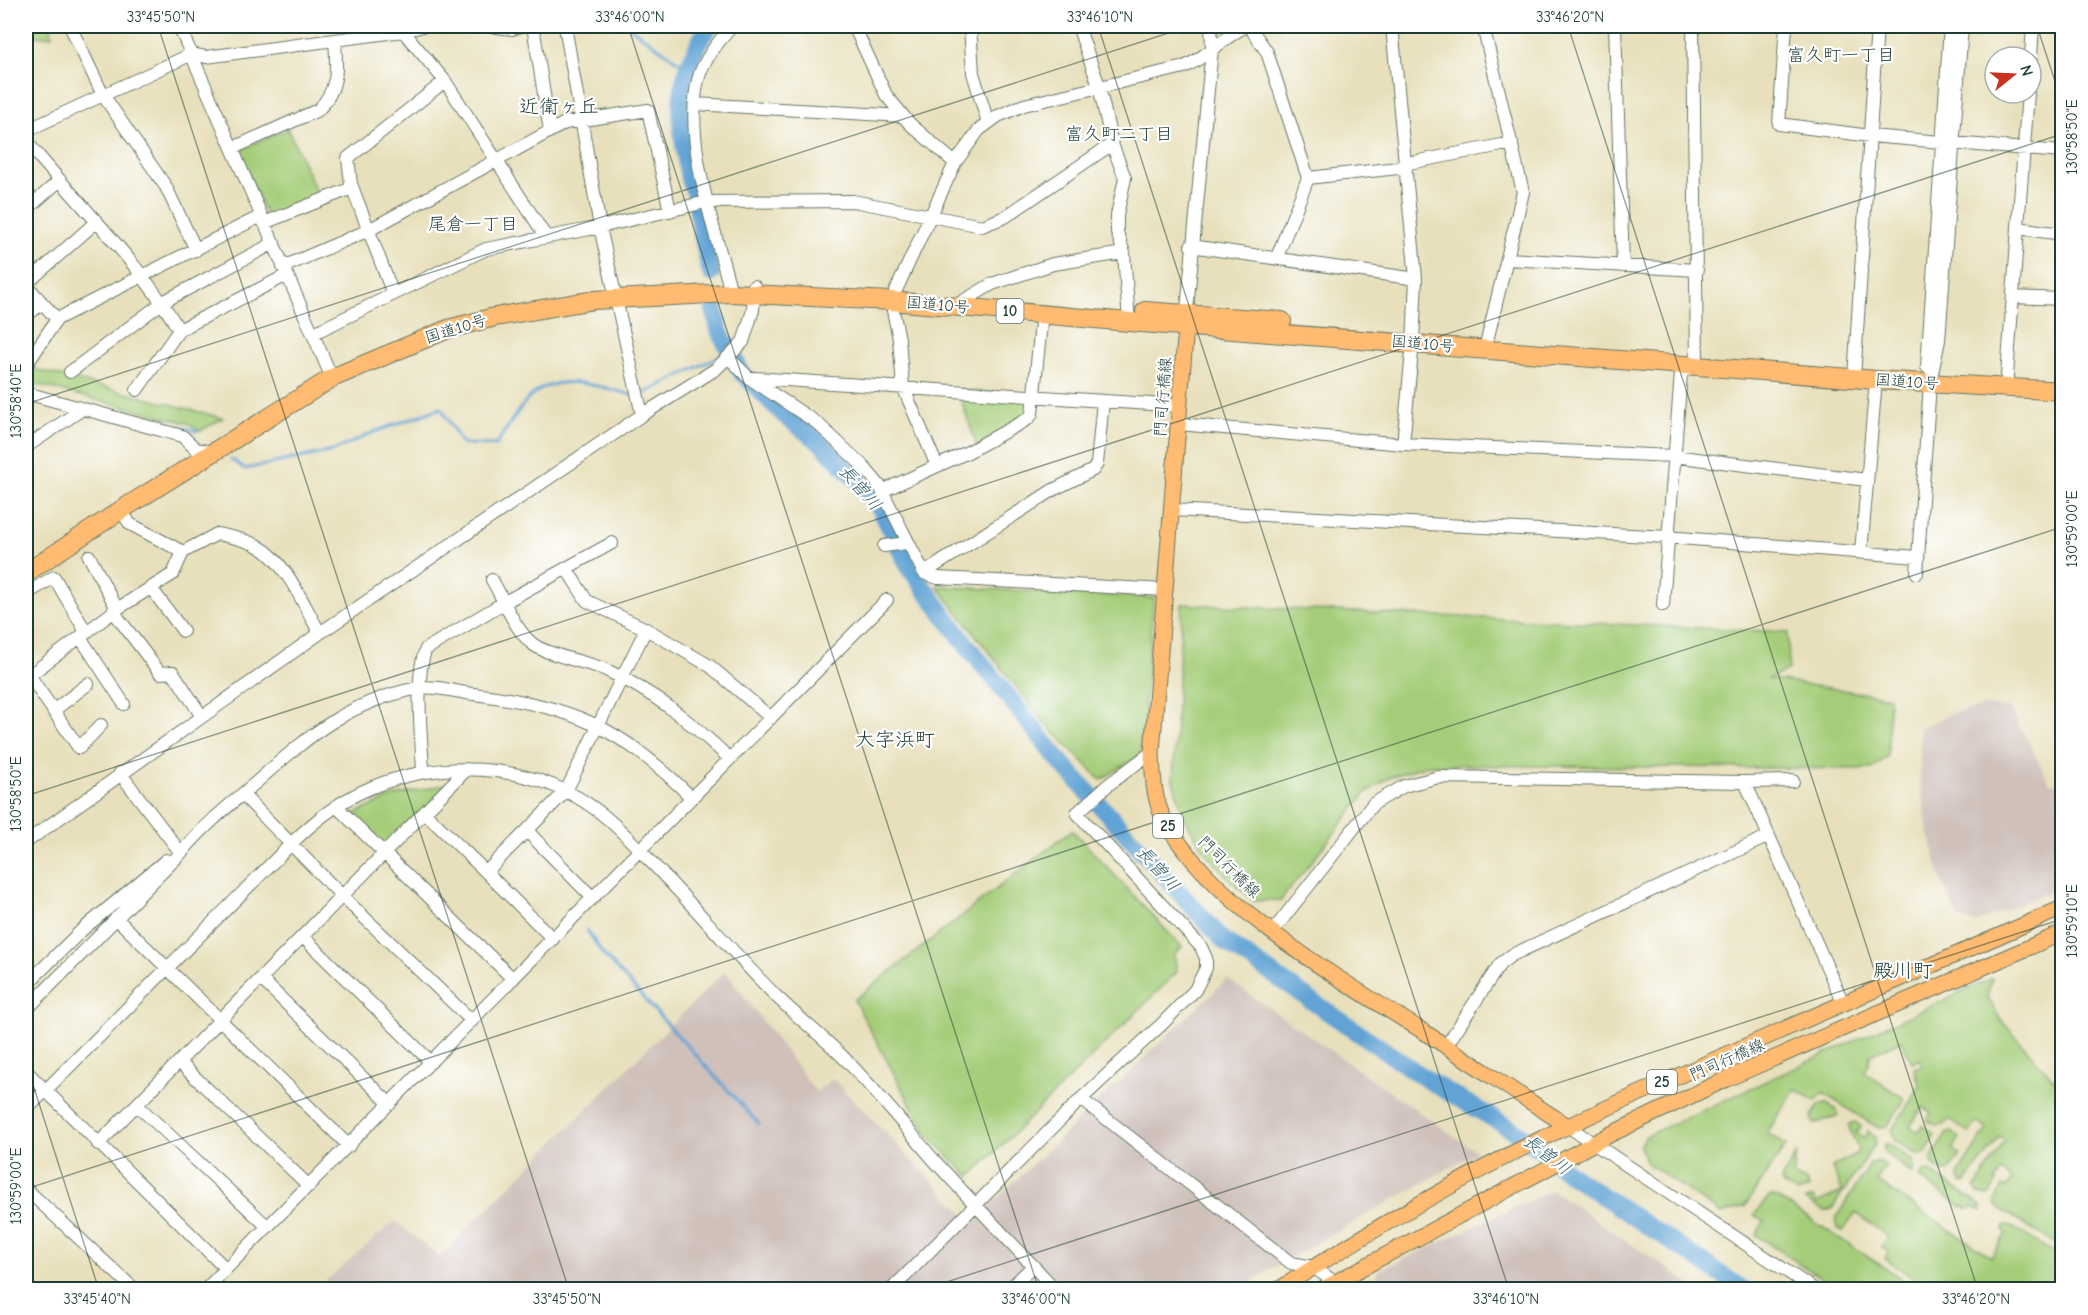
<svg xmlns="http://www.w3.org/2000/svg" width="2088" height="1315" font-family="'Comic Neue','Klee One',sans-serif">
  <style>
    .industrial { fill: #cfc0ba }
    .green { fill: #a5cd79; stroke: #628556; stroke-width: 1.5 }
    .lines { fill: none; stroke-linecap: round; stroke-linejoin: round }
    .stream { stroke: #60a3d4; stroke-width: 3 }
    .river { stroke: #60a3d4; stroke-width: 18 }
    .minor-casing { stroke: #657664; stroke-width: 14 }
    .major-casing { stroke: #657664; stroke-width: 17 }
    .highway-casing { stroke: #657664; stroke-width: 20 }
    .minor { stroke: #fff; stroke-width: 12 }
    .major { stroke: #ffbb71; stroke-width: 15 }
    .highway { stroke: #ffbb71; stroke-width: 18 }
    .ticks { fill: none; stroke: #1f3d34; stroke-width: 1.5; stroke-opacity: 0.45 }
    .labels { text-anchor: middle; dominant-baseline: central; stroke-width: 4.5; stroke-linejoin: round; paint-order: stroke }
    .shield { fill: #fff; stroke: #627771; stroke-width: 1.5 }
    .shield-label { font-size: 15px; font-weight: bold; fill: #1f3d34 }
    .street-label { font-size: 16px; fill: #1f3d34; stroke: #fff }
    .neighbourhood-label { font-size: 18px; fill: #1f3d34; stroke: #fff }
    .water-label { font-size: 18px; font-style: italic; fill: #36616c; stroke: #fff }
    .quarter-label { font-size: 20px; fill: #1f3d34; stroke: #fff }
    .neatline { fill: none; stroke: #1f3d34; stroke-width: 2 }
    .ticks-label { font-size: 15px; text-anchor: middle; fill: #1f3d34 }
  </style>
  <rect width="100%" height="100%" fill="#fff"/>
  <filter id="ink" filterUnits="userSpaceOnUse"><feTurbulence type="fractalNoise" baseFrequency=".0167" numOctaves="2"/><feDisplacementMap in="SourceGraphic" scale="12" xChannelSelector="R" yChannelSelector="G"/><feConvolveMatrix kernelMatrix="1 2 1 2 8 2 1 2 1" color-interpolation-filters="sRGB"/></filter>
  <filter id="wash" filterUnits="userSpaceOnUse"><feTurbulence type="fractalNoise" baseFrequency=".008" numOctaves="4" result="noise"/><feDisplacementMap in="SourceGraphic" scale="24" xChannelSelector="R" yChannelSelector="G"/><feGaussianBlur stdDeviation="1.35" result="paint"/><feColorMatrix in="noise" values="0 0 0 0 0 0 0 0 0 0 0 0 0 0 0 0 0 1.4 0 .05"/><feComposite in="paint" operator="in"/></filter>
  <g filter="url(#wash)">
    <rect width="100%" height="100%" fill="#e8e0bc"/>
    <!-- industrial -->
    <path class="industrial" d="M1985,706l25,2 40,75h12v103l-86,37 -17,-4 -17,-38 -14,-50 -8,-49v-54l32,-15z
      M725,971l91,121 17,-13 139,143 255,-243 250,173 -204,116 -32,21 -926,1 80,-69 44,36z
      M1552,1190l145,99h-323l4,-18z"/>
    <!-- green -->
    <path class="green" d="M26,26h25l1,10 -26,1z
      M288,129l31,68 -48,19 -5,-1 -25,-58 2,-9z
      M26,367l197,51 -23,13 -12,-8 -162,-41z
      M958,390l74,6v18l-55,33z
      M937,586l217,12 -14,157 -39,25 -56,-57z
      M1182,604l606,28 1,38 -21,9 121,18 -1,59 -16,13 -444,-4 -38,12 -24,16 -85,107 -27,1 -24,-21 -25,-28 -20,-33 -12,-38z
      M447,784l-59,71 -36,-40 42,-19z
      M1072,830l110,117 -8,7 3,18 -207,205 -42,-41 -74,-136z
      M1992,978l-5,18 13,23 62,70v159l-66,-42 -1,-5 8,-15 3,2 6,-8 -10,-9 -7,9 2,2 -8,14 -11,-2 -3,-6 30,-47 -5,-4 -35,46 -4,-1 -3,-8 29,-45 -10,-7 -8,11 -19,-14 -6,6 -7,1 -10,-6 4,-7 -8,-6 -13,19 8,6 5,-7 12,10 -9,18 -7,2 -24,-14 -3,-11 28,-44 -6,-18 8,-3 -2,-6 -8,4 -10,-23 -32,15 -1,9 -5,8 41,27 -17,26 -10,3 -55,-35 -8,8 -20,-12 -28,44 19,12 -41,61 -24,8 -75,-52 -6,-16 6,-10z
      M1825,1103l12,7 2,5 -25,9 -3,-6 8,-13z
      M1855,1122l6,4 -5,7 8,5 4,-7 7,6v7l-43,65 -8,2 -19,-11 8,-3 3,6 26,-11 -10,-25 25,-14 1,-4 -10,-24z
      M1952,1132l8,6 -8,11 8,6 -11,16 -6,1 -9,-6 -3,-8 15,-24z
      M1884,1144h4l25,16 1,9 -2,5 -28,-22z
      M1797,1153l-4,22 14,7 2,6 -11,5 -15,-8 -2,-5z
      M1879,1161l7,5 -10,15 115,76 15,-23 -4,-5 3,-4h4l53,33v31h-131l-46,-30 3,-7 -6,-4 6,-11 -32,-24 -13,18 -6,-3 -2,-9 36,-56z
      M1929,1171l53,35v5l-9,-5 -3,3 -10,-3 -40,-28 2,-5z
      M1769,1196l9,2 139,91h-79l-82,-54 8,-14 -10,-6z"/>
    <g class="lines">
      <!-- stream -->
      <path class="stream" d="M628,26l58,41
        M641,395l83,-41
        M120,413l76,18
        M231,459l14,10 88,-18 41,-19 67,-24 21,36 34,1c10,-15 20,-33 32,-46 28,-30 74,-12 107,-3
        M587,930l15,23 157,171"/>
      <!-- river -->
      <path class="river" d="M709,26c-37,58 -30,87 -20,153 1,4 5,9 6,13 4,28 9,54 16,81
        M713,306l7,27 22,40 43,43 35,26 40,41 20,25 30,61 51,69 102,127 161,176 205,140 89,52 53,42 173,115"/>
    </g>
  </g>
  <g filter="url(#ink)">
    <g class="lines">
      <!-- minor casing -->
      <g class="minor-casing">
        <path id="minor" d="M70,26l33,69 63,92 30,63
          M179,26l153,352
          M403,26v5l42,50 101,156
          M490,26l22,3 9,-3
          M533,26l17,105
          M565,26l35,201 42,188
          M854,26l32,69 23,28 46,40
          M970,26l3,47 15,50
          M1078,26l21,60 13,58 13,34 -8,37v17l7,21 5,69
          M1249,26l18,26 41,126 -31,79
          M1392,26l24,253 -3,63 -10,102
          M1483,26l40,166 -38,157
          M1615,26l8,240
          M1786,26l-7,98 91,12 192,16
          M2031,57l2,-31
          M695,104l208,12
          M26,135l8,-8 158,-73 14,3 197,-26 20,-5
          M26,141c51,62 112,119 153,189
          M233,148l85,-38c21,-21 19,-41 17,-70
          M1308,178l90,-10 6,-4 108,-21
          M26,210l33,-29
          M264,223l88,-35
          M2018,228l44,6
          M1191,246l225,33
          M1508,259l189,11
          M283,267l86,-37 196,-107 83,-13 22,101
          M26,284l69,-61
          M26,285l31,34
          M731,293c-15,-62 -48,-149 -33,-213 5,-20 21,-39 34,-54
          M393,294l-42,-110 -3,-26 97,-77
          M2013,297l49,2
          M955,306l37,-22 61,-20 71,-11
          M26,316l16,-13
          M1186,320l26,-271 -1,-23
          M314,333l172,-84 114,-22 106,-25 147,-1 129,25 23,-9 107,-73
          M729,358l20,20 68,45 47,44 15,18 45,88 14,5 228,12
          M29,361l28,-42 204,-103
          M1927,367l23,-341
          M70,372l93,-70 111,-59
          M754,378l427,28
          M1854,378l23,-352
          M2006,389l22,-296
          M137,390l42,-60 108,-55
          M26,393l156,43 14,13 16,3
          M1179,424l224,20 270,12 194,24
          M26,447l55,-37
          M937,466l-34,-79 -4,-48 -8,-38 64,-138 24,-33 19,-14 26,-11 160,-38c23,-10 40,-30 62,-41
          M882,491l86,-39 60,-33 4,-5 10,-101
          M121,510l9,14 53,28
          M1172,510l495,27 250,20
          M884,546l23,-3
          M1861,552l15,-172
          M89,556l28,53
          M566,568l21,33 59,28 64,37 61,52
          M924,573l129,-83 40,-20 4,-6 6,-63
          M1917,573l13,-190 9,-43 23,-314
          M492,580c12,20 23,51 42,65 14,10 51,17 70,24 49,22 87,53 126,90
          M151,588l32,43
          M26,594l28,-17 32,55
          M1663,605l18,-232 16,-9 -4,-338
          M113,611l47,62 13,-1 28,43
          M80,637l44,67
          M29,675l50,73 22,-23
          M26,678l91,-69 56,-35 10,-22 34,-18c14,3 28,5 41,12 29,16 45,59 62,87
          M53,711l35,-27
          M423,772c-1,-31 -9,-96 3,-123l79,-47 107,-59
          M120,773l61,80
          M1745,782l48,-1
          M242,794l101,103 129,124
          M336,806l177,173
          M425,813l61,59 80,-81 80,-162
          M527,831l66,67
          M26,842l294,-209 322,-218 74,-46 27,-27 10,-32 1,-24
          M486,872l67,67
          M116,918l233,228
          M1273,931l100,-127 31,-18 35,-9 306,5 98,221
          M303,937l128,125
          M261,979l129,125
          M26,985l56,-55 84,-70
          M26,1010l155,-157c22,-26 46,-46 72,-68 54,-47 92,-83 166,-97 16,-3 37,4 54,6 100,12 147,33 219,104
          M1446,1046l54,-82 12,-9 257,-119
          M179,1062l130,124
          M26,1071l200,198
          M1081,1099l210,164 22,4 33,23
          M137,1105l131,122
          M26,1110l265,-266c20,-20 42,-38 68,-51 73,-36 173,-32 239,18 20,15 37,34 54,52 42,43 81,90 123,132 22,22 46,40 67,61 32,32 61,68 90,102 41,45 82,88 124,132
          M1569,1127l246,163
          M98,1144l368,-374
          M26,1189l109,101
          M205,1290l682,-690
          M891,1290l190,-191 81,-75 33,-34 11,-22v-10l-5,-11 -124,-134 31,-28 44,-33
          M1008,1290l25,-24"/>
      </g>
      <!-- major casing -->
      <g class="major-casing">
        <path id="major" d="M1186,326l-34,426c1,24 1,49 14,71 49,84 173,156 255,207 50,32 98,65 148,97
          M1278,1290c87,-56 178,-110 271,-155 169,-80 343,-151 513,-227
          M1321,1290l290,-156 111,-53 340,-148"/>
      </g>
      <!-- highway casing -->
      <g class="highway-casing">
        <path id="highway" d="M1145,311l137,10
          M26,573l95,-63 211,-132 116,-49 47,-12 99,-17 137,-7 160,8 238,21 747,58 186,11"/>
      </g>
      <!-- minor -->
      <use href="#minor" class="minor"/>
      <!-- major -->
      <use href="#major" class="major"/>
      <!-- highway -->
      <use href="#highway" class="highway"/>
    </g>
  </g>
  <!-- ticks -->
  <path class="ticks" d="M158,26l411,1264M628,26l411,1264M1098,26l411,1264M1568,26l410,1264M2037,26l25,77M26,404l1164,-378M26,796l2036,-662M26,1063l73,227M26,1189l2036,-662M922,1290l1140,-371"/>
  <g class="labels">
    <!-- shield labels -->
    <g class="shield">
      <rect x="996.5" y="299" width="27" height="24" rx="4.5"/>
      <rect x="1153" y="814" width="30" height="24" rx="4.5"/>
      <rect x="1647" y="1070" width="30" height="24" rx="4.5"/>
    </g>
    <g class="shield-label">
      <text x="1010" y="311">10</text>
      <text x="1168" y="826">25</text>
      <text x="1662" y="1082">25</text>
    </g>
    <!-- street labels -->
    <g class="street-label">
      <text transform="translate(938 305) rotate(5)">国道10号</text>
      <text transform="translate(456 329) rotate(-17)">国道10号</text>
      <text transform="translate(1423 344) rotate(5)">国道10号</text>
      <text transform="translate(1907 382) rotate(4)">国道10号</text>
      <text transform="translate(1163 397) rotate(-86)">門司行橋線</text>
      <text transform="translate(1229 867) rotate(45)">門司行橋線</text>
      <text transform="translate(1727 1060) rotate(-24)">門司行橋線</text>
    </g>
    <!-- neighbourhood labels -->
    <g class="neighbourhood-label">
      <text x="1841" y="55">富久町一丁目</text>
      <text x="1119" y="134">富久町二丁目</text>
      <text x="473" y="224">尾倉一丁目</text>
    </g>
    <!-- water labels -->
    <g class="water-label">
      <text transform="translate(860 488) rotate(49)">長曽川</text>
      <text transform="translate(1158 869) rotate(48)">長曽川</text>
      <text transform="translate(1547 1155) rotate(38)">長曽川</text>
    </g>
    <!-- quarter labels -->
    <g class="quarter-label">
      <text x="559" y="106">近衛ヶ丘</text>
      <text x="895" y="739">大字浜町</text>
      <text x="1903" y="970">殿川町</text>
    </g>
  </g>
  <!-- margin -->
  <rect width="2088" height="1315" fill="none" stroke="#fff" stroke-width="66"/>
  <!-- north arrow -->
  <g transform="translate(2013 75) rotate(72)"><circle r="28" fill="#ffffff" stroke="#a5b1ae" stroke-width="1.5"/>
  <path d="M0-4.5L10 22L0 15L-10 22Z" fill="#c8321e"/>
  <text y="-9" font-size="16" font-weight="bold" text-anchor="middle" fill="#1f3d34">N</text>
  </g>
  <rect x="33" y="33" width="2022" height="1249" class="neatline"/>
  <g class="ticks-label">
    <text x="161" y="22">33°45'50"N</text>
    <text x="630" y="22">33°46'00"N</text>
    <text x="1100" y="22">33°46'10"N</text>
    <text x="1570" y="22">33°46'20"N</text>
    <text transform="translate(2072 137) rotate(-90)" y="5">130°58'50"E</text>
    <text transform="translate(16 401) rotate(-90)" y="5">130°58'40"E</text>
    <text transform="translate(2072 529) rotate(-90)" y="5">130°59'00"E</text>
    <text transform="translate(16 794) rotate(-90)" y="5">130°58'50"E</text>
    <text transform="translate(2072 921) rotate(-90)" y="5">130°59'10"E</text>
    <text transform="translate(16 1186) rotate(-90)" y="5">130°59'00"E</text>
    <text x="97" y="1304">33°45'40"N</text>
    <text x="567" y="1304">33°45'50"N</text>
    <text x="1036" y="1304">33°46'00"N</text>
    <text x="1506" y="1304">33°46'10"N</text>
    <text x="1976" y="1304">33°46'20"N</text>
  </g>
</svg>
